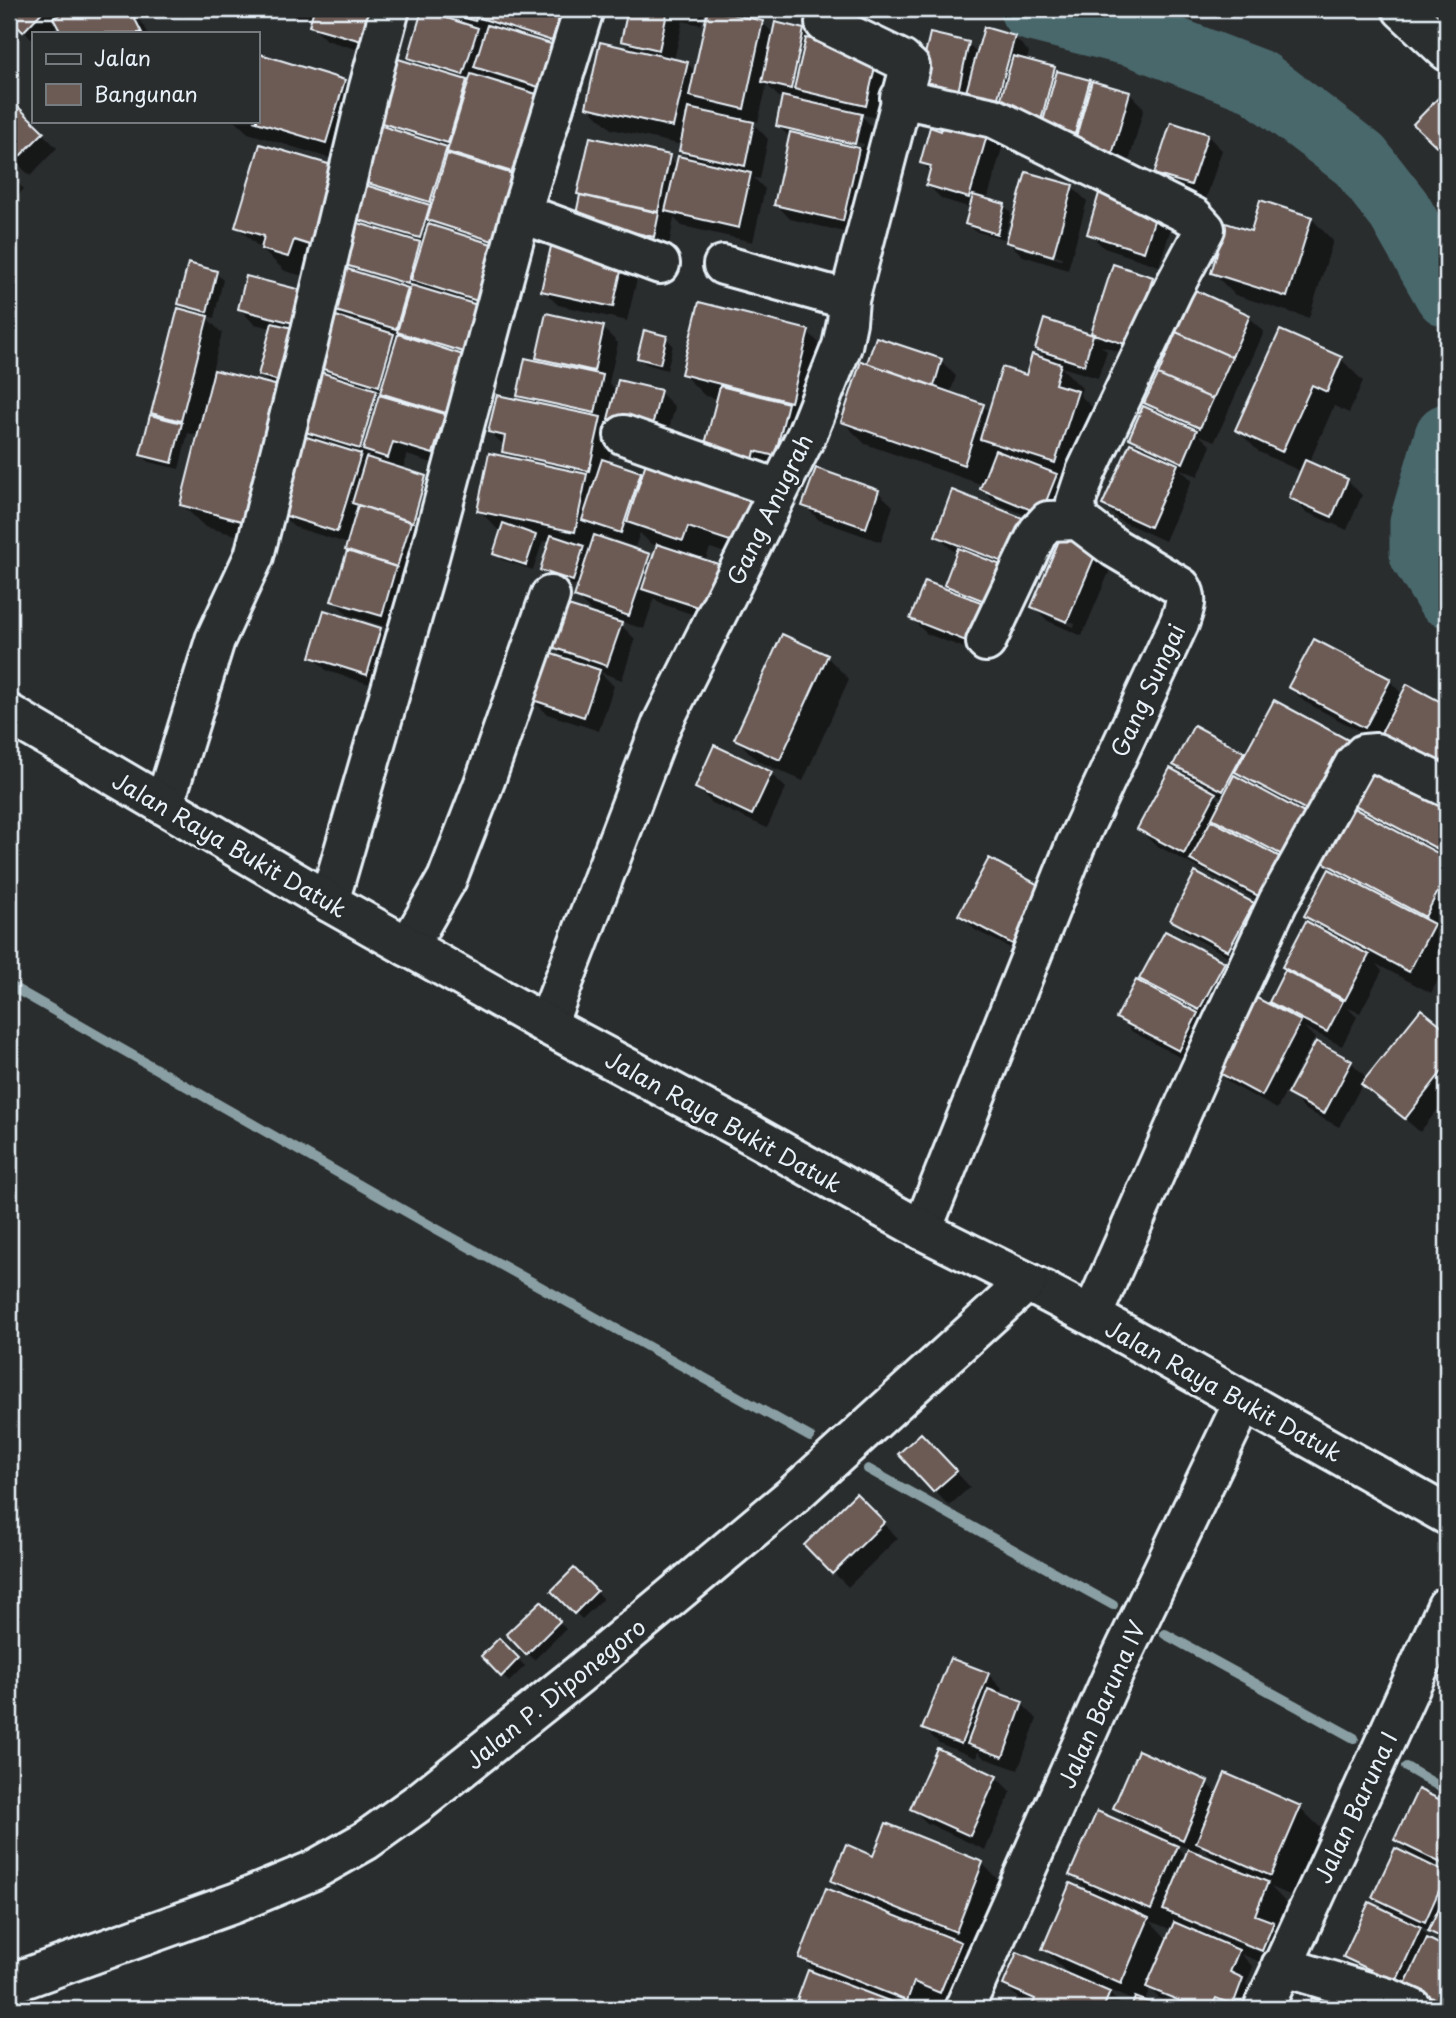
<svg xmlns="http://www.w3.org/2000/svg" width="1456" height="2018" font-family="'Playpen Sans',sans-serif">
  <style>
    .shadow { fill: #0007; fill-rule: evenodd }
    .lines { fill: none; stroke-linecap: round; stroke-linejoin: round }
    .stream { stroke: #899fa4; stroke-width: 10 }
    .river { stroke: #4a686c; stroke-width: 65 }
    .building { fill: #6c5a54; stroke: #e8f1f8; stroke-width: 2 }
    .minor-casing { stroke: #e8f1f8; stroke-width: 44 }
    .primary-casing { stroke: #e8f1f8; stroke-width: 44 }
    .minor { stroke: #2a2d2e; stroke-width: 38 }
    .primary { stroke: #2a2d2e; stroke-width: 38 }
    .labels { text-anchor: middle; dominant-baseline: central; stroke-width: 6; stroke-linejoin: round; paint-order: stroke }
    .street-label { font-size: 23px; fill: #e8f1f8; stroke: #2a2d2e }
  </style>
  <rect width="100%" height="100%" fill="#2a2d2e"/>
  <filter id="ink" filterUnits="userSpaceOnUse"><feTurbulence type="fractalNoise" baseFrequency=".0143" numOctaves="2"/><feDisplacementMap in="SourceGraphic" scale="14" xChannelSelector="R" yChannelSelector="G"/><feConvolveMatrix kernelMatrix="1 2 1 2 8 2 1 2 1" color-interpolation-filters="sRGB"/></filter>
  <g filter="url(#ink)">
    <!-- shadow -->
    <path class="shadow" d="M9,9h103l5,6 12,-5 15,15 4,8h-85l-4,-8 -8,8h-18v7l-24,-24z
      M159,9h29l-4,9z
      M270,9h123l-14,47 -53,-16 -15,-15 1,-4z
      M417,9h164l-133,459 -41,-13 -4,14 22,9 15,15 -44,137 -48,-15 -15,-15 16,-56 -55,-17 -11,-11 -8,29 -70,-18 -23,-22 17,-69 -11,-3 -9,36 -30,-7 -7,-7 17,-36 -6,-6 37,-100 -10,-9 36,-31 7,7 -9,38 -10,-3 18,18 -10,38 60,15 -12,-11 12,-47 -18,-4 -14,-15 68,-15 -6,103 31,-19 -11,-11 21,-47 -12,-12 23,-35 -11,-11 -33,16 -25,-7 -48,-44 134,-39 -8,-7 23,-52 -9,-9 43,-53 -10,-10 11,-44zM491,71l63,19 -1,3 -62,-19zM482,73l3,3 7,6 -11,-3zM304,430l11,11 -13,-4z
      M630,9h75l-4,16 -18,-4 -9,39 13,3 9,10 66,-51 12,12 29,-3 11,10 78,29 -11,49 -21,-5 16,17 -6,26 -5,-1 8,8 -16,71 -67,-16 -14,-15 14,-66 -12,-13 6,-27 -5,-1 -12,-12 -9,37 -8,-2 18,19 -8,40 -6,-1 11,11 -12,53 -71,-16 -8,-8 -6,33 -77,-17 -9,-37 -3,-3 90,-37 8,8 15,-4 -11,-11 1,-5 -71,-16 -23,-22 46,-56 -11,-11zM792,128l72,16 -1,3 -71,-15z
      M1014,37l15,15 -2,9 27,8 4,4 31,9 4,3 36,8 15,15 -17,61 -194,-62 35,-64 10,11z
      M344,81l23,22 -19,61 -100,-31 -13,-12h22z
      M9,100l48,48 -27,28 -21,-21z
      M948,114l56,27 -17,60 17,4 7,8 -7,26 -30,-8 -7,-7 4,-16 -29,-9 -14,-14 3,-13 -9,-9 20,-30z
      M1207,135l15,15 -16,49 -35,-11 -15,-14z
      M9,174l15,15 -15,17z
      M1072,187l15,14 -19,69 -45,-14 -15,-14zM1023,245l39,12 -1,3 -38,-11z
      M1101,192l71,33 -13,41 -55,-18 -15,-15z
      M1311,218l22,23 -24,77 -74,-23 -22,-22 39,-40z
      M553,244l85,31 -11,46 -69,-16 -15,-15z
      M1152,278l14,15 -20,67 -45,-14 6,5 -9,27 -37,-11 21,21 -2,7 20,20 -22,69 -20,-6 13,12 -15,37 -59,-23 -15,-15 1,-4 -118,-41 -22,-22 25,-57 9,-26 64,22 15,15 -6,18 33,12 7,6 37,-35 23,-15 -13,-13 8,-27 54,17 -6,-6z
      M1249,317l15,15 -49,109 -16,-6 12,11 -13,30 -18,-7 12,11 -27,61 -46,-21 -15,-15 39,-55 -12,-12 27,-24 -12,-12z
      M603,328l15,15 -9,40 8,8 43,1 15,15 -10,37 -40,-10 -14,-14 -2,8 6,6 -7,29 171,59 -14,44 -55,-18 -5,14 16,62 -62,-21 -5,-5 -10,31 -28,-9 19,19 -13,41 -22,-8 14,14 -15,45 -52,-17 -15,-15 35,-38 -13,-14 42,-31 -20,-19 3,-10 -30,-10 -7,-7 8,-27 -7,-2 -10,29 -31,-10 -7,-7 6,-20 -22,-23 33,-50 -8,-8 1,-6 -15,-14 37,-29 -8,-7 26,-32 -7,-6zM640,533l11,11 7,2 -5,14 -4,-5 -49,-16 1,-4 34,12z
      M808,332l22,22 -40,116 -21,-5 -2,9 -46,-12 -3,-63 -13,-3 -23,-23z
      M666,338l7,7 -6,25 -21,-6 -7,-7z
      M1341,359l22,22 -14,32 -15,-7 -25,57 38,17 15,15 -15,35 -41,-18 -15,-15 11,-25 -43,-20 -22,-22z
      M878,492l15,14 -12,36 -62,-22 -15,-15z
      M1024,520l-38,136 -59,-22 -15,-15 43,-25 -9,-9 12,-32 -6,-3 -15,-15z
      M1064,533l49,30 -31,73 -34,-15 -15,-15zM1048,612l27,12 -1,3 -26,-11z
      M380,629l15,15 -13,44 -55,-17 -15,-15z
      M827,657l22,22 -46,102 -45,-20 -22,-22z
      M1390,681l13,14 5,-9 39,21v67l-49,-26 -14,-14 -4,8 -75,-40 -15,-15z
      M1195,727l51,29 201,48v158l-3,7 3,-1v13l-6,-6 -10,18 -55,-29 6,7 -22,42 -12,-5 9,9 -15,29 -38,-19 11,11 -38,71 -46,-25 -15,-14 66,-58 -11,-11 23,-26 -9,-9 35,-36 -14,-14 25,-47 -10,-9 -46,50 -121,-66 -15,-15 52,-48 -16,-16zM1214,792l10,6 -2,4 -9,-9zM1352,802l14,13 -17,-7z
      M771,774l15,14 -19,40 -55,-25 -15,-15z
      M1253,904l14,15 -24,45 -56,-30 -15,-14z
      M1059,905l-27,54 -57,-29 -14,-15z
      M1224,964l15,14 -24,46 -16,-7 13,13 -18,35 -61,-33 -15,-15 36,-26 -12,-13z
      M1422,1011l25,21v66l-27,34 -57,-49 -24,44 -35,-18 -14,-15 61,-32 17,17z
      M936,1450l34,37 -21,19 -49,-52z
      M856,1496l42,42 -50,49 -42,-42z
      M574,1570l29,29 -21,20 -29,-28z
      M541,1603l25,26 -32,31 -26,-26z
      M499,1640l26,26 -16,16 -26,-26z
      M988,1674l14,15 -2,6 22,9 15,15 -19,51 -34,-12 -6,-6 -2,6 -37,-15 -15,-14z
      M1226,1775l74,33 23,22 -29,67 -23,-10 18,19 -5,66 -43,-18 12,13 -7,17 11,11 -6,14h-70l-18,-7 -13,-13 -6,14 17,6h-28l3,-7 -32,-14 21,21h-93l-5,-2 -22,-22 66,-8 -27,-28 47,-55 -20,-20 85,-36 1,-3 -27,-12 -15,-15 92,-25 11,11zM1172,1842l18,7 -3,8zM1201,1846l18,18 -22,-9zM1190,1919l81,34 -2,3 -79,-33zM1150,1921l22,9 -4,10z
      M996,1777l15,15 -26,58 -58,-27 -15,-15z
      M1419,1792l28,13v67l-6,-2 6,6v72l-17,-17 -12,-6 17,19 12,6v59l-87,-37 -15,-15 47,-43 -18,-17 42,-37 -20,-20z
      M874,1858l108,5 22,23 -26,67 -15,-6 19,19 -30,43 -15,-6 -3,6h-126l-9,-9 21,-24 -19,-19 51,-56 -19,-20z"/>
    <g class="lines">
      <!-- stream -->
      <path class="stream" d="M9,985l424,242 377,210
        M868,1469l245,136
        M1165,1634l189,104
        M1406,1767l41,24"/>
      <!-- river -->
      <path class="river" d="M1032,9l104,26 122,47 102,78 39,50 48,84
        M1447,436l-25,86v32l25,41"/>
    </g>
    <!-- building -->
    <path class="building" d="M9,9h36l-22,23 -14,-14z
      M72,9h36l3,7 19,-7 12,24h-81l-8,-15z
      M314,9h61l-10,33 -56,-16z
      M437,9h42l-4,12z
      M483,9h79l-10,32 -72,-23z
      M628,9h40l-9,41 -38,-9z
      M708,9l55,12 -19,88 -55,-13z
      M422,10l56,18 -15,47 -55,-17z
      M775,22l29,7 -13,60 -29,-7z
      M487,25l71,21 -13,43 -71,-22z
      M984,27l31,9 -18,65 -31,-9z
      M930,33l39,9 -13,59 -40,-8z
      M806,38l72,16 -12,52 -72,-17z
      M600,42l88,20 -15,65 -87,-20z
      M257,53l88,27 -19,63 -73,-22h4z
      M1013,56l42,11 -16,61 -43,-12z
      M395,58l72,22 -19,63 -73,-22z
      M1057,71l33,9 -15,54 -33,-9z
      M471,74l72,22 -24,78 -72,-22z
      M1092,81l38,11 -18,63 -38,-11z
      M1447,89v67l-34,-32z
      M782,96l80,18 -7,30 -79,-18z
      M9,98l35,34 -30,30 -5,-5z
      M688,108l66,14 -9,44 -66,-15z
      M946,112l44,13 -21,73 -43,-13 5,-19 -11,-3 10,-36 11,4z
      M1171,122l37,12 -17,51 -37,-11z
      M379,125l68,22 -17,55 -69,-21z
      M790,132l69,16 -16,73 -69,-16z
      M590,137l80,18 -12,57 -81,-18z
      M260,144l82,24 -23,80 -25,-8 -6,17 -27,-8 3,-13 -29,-9z
      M447,154l69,21 -20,67 -69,-22z
      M678,156l73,17 -12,55 -74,-17z
      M1026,172l47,13 -20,71 -47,-14z
      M362,184l68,21 -10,33 -68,-20z
      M1100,190l58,18 -14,44 -57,-18z
      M580,195l79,18 -5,24 -79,-18z
      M973,195l32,9 -8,30 -32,-10z
      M1260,200l52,17 -25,80 -76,-24 15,-50 25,8z
      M355,222l65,20 -12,42 -66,-20z
      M428,224l70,22 -17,56 -70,-22z
      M552,242l72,16 -11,49 -72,-16z
      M188,263l29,8 -10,41 -29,-8z
      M1113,264l40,13 -22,69 -40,-13z
      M341,267l67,21 -12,41 -67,-20z
      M246,276l63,16 -8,33 -63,-16z
      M411,285l73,22 -14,47 -73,-22z
      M1195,290l55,25 -18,42 -56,-25z
      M699,302l110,28 -18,72 -110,-28z
      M178,308l30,8 -27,105 -30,-8z
      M546,313l58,13 -10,45 -58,-13z
      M336,316l58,18 -15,52 -59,-18z
      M1044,319l49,16 -9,30 -49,-16z
      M272,323l29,7 -14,53 -29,-8z
      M644,330l23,6 -7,28 -23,-6z
      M1280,330l62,27 -15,35 -15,-7 -30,67 -47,-22z
      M1176,332l56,25 -19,42 -55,-24z
      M398,334l65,21 -17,58 -66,-20z
      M876,337l66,22 -8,27 -67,-23z
      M1032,354l29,10 -6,20 23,7 -23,72 -75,-24 22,-72 24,8z
      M525,358l78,17 -8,38 -78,-17z
      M861,361l123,43 -20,61 -123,-43z
      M214,370l73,18 -34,136 -73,-19z
      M320,372l57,18 -17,59 -58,-18z
      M1158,375l55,24 -13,29 -56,-25z
      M618,380l43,10 -10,40 -43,-11z
      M720,386l68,17 -13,53 -20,-5 -2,9 -49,-12z
      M379,395l66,19 -12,40 -40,-12 -5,16 -25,-8z
      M497,395l104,22 -12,54 -87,-19 3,-16 -17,-4z
      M1143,406l54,24 -14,33 -54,-25z
      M150,415l32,8 -10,40 -32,-8z
      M300,435l61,19 -24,78 -60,-19z
      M1130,443l48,21 -28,63 -48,-22z
      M995,450l62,24 -16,40 -61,-25z
      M489,453l98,21 -12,58 -98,-21z
      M649,453l108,45 -15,47 -54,-18 -5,14 -56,-19z
      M366,457l60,19 -13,46 -61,-19z
      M602,459l39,13 -20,61 -39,-13z
      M1305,460l43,19 -16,38 -43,-19z
      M816,468l63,22 -13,38 -64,-22z
      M952,490l73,29 -17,45 -73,-28z
      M358,505l53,17 -14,45 -52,-17z
      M503,523l33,12 -10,30 -33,-11z
      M1063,531l36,15 -32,76 -36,-15z
      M551,535l33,11 -11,35 -33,-11z
      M594,535l56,19 -21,62 -55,-19z
      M657,544l64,21 -14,45 -65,-21z
      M958,548l43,17 -14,37 -43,-17z
      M347,551l49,16 -14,49 -51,-15z
      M925,581l61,23 -15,39 -61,-24z
      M565,605l57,18 -15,43 -55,-19z
      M324,610l57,18 -14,47 -57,-18z
      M782,634l46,21 -48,105 -46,-21z
      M1314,639l77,40 -26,49 -77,-41z
      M546,652l54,18 -16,47 -54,-18z
      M1407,684l40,21v46l-7,14 -59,-32z
      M1274,700l76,41 -38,72 -77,-41z
      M1194,725l50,27 -21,39 -50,-26z
      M714,745l58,27 -20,43 -57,-27z
      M1370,762l77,40v52l-98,-52z
      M1170,768l46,25 -32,61 -47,-25z
      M1234,775l72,39 -22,42 -72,-38z
      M1348,805l99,53v16l-22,43 -106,-57z
      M1211,820l69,37 -20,40 -70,-37z
      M989,858l57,31 -30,57 -58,-31z
      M1329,869l105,55 -25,48 -105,-56z
      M1195,872l59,31 -26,48 -58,-31z
      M1306,921l63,34 -24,45 -63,-33z
      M1165,931l60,31 -26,48 -60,-31z
      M1285,970l58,31 -16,31 -58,-30z
      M1136,980l62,33 -19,38 -63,-33z
      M1253,996l48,25 -39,75 -48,-26z
      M1421,1009l26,21v35l-42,54 -44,-35z
      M1316,1041l36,20 -28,53 -37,-20z
      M921,1433l36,38 -24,21 -35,-38z
      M856,1493l29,29 -53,52 -28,-29z
      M574,1568l23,23 -23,23 -23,-23z
      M541,1601l19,20 -34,34 -20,-21z
      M499,1638l20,20 -18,19 -20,-21z
      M950,1658l39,15 -28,71 -39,-15z
      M988,1689l35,13 -20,55 -36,-13z
      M937,1748l60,28 -27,60 -60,-27z
      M1138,1750l70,31 -25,59 -70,-32z
      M1225,1773l76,33 -30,70 -75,-33z
      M1418,1789l29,14v63l-53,-26z
      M1097,1811l81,35 -27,64 -82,-35z
      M886,1823l97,39 -27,70 -125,-51 15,-37 27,12z
      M1395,1848l52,25 -22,49 -53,-25z
      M1188,1849l80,33 -13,33 19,7 -12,29 -99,-41z
      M1070,1883l79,35 -28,66 -79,-35z
      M826,1888l135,54 -21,51 -26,-11 -7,19 -108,-43z
      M1447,1891v49l-19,-9z
      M1369,1902l52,25 -25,55 -53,-25z
      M1174,1922l65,28 -9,22 13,6 -10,27 -17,-7 -5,11h-12l-53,-22z
      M1427,1938l20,10v57l-42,-21z
      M1017,1952l93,40 -7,17h-73l5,-10 -32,-14z
      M808,1970l102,39h-90l-23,-9z
      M1338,1993l20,9 -3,7h-48l5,-11 20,8z
      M1135,1997l31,12h-35z"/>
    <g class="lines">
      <!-- minor casing -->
      <g class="minor-casing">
        <path id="minor" d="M1402,9l45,42
          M900,98l94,20 200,99 11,12 -32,60 -87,183 -10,30 2,18 37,28 66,39c8,12 3,21 -1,34l-105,225 -153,384
          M521,213l139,51
          M723,265l126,35
          M624,435l154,54
          M986,642l52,-110 10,-11 30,-1
          M164,805l51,-165 39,-84 54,-213 60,-252 22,-82
          M329,902l96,-330 96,-359 63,-204
          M408,947l39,-68 39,-101 64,-182
          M547,1025l115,-301 145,-290 35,-88 5,-24 2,-22 61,-233 -8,-7 -77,-37
          M1027,1282l65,34 355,199
          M1092,1316l107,-243 79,-171 77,-139 9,-9 12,-1 71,34
          M1281,1966l107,32 25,11
          M964,2009l152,-341 128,-267
          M1263,2009l184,-403"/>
      </g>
      <!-- primary casing -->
      <g class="primary-casing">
        <path id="primary" d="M9,714l320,188 218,123 191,102 184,103 105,52 -237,216 -212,177 -160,128 -53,38 -53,30 -77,32 -226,81"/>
      </g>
      <!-- minor -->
      <use href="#minor" class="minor"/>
      <!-- primary -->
      <use href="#primary" class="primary"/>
    </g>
  </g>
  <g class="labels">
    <!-- street labels -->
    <g class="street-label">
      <text transform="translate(769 509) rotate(-64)">Gang Anugrah</text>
      <text transform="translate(1147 690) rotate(-65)">Gang Sungai</text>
      <text transform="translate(230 844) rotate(30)">Jalan Raya Bukit Datuk</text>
      <text transform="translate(724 1121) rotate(29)">Jalan Raya Bukit Datuk</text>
      <text transform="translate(1224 1390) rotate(29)">Jalan Raya Bukit Datuk</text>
      <text transform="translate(555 1693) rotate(-39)">Jalan P. Diponegoro</text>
      <text transform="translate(1101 1704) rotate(-66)">Jalan Baruna IV</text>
      <text transform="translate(1355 1807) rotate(-65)">Jalan Baruna I</text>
    </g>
  </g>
  <!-- margin -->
  <rect width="1456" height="2018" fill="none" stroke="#2a2d2e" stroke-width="35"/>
  <rect x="18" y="18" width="1421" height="1983" fill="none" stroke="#e8f1f8" stroke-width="2.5" filter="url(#ink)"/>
  <!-- legend -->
  <rect x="32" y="32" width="228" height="91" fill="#2a2d2e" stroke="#767b7f" stroke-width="2"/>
  <rect x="46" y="54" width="35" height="10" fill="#2a2d2e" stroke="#767b7f" stroke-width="2"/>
  <text x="94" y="66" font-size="21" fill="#e8f1f8">Jalan</text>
  <rect x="46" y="84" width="35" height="21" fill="#6c5a54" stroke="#767b7f" stroke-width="2"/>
  <text x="94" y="102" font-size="21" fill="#e8f1f8">Bangunan</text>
</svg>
